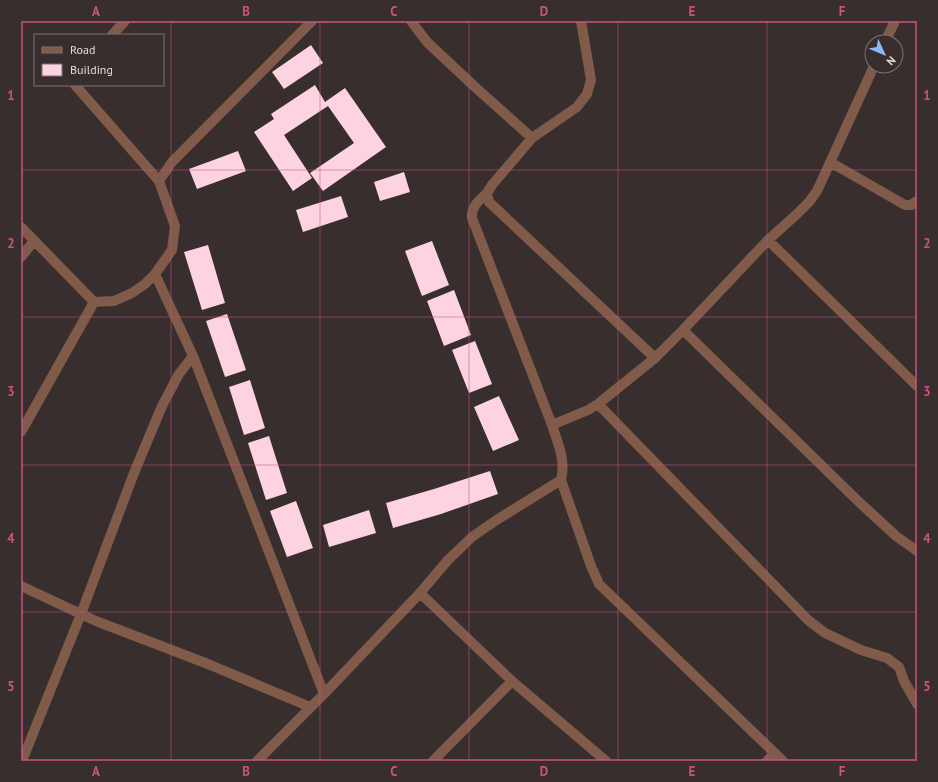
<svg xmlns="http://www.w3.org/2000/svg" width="938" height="782" font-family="'PT Sans',sans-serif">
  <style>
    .building { fill: #fed3e1 }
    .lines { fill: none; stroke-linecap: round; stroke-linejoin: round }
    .street { stroke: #805b4a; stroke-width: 10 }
    .grid { fill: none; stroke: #cb5281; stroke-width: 1; stroke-opacity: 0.55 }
    .neatline { fill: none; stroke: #cb5281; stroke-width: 1.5 }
    .grid-label { font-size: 13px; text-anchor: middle; font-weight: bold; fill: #cb5281 }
  </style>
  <rect width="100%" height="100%" fill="#392e2e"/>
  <!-- building -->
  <path class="building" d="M311,45l12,18 -39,26 -12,-17z
    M315,85l10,17 20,-14 41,59 -63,44 -13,-18 44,-30 -26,-37 -44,29 28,43 -19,13 -39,-59 20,-13 -3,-5z
    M238,151l8,20 -49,18 -8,-20z
    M404,172l6,20 -30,9 -6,-19z
    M341,196l7,21 -45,15 -7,-22z
    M432,241l17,44 -27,11 -17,-45z
    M208,245l17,58 -23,7 -18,-58z
    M454,290l17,45 -27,11 -17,-45z
    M227,314l19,56 -21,7 -19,-56z
    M475,341l17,43 -23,9 -17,-43z
    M250,380l15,48 -21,7 -15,-48z
    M499,396l20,44 -26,11 -19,-44z
    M269,436l18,57 -21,7 -18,-57z
    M490,471l8,23 -57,20 -48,14 -7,-25 48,-14z
    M296,501l17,47 -26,9 -17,-46z
    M369,510l7,23 -47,14 -6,-22z"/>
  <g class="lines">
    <!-- street -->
    <path class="street" d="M411,21l16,21 48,45 57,51
      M581,21l10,59 -4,14 -10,13 -45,31 -40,47 -5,8 2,9 166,156
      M112,35l13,-14
      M885,42l10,-21
      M830,162l75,43h6l6,-4
      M159,181l13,-19 140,-141
      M487,193c-8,8 -16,13 -15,25l80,207c6,19 14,35 9,55l30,86 8,18 184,177
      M21,227l73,75 20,-1 18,-8 13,-9 10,-10 17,-24 3,-24 -16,-45 -84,-96
      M768,240l149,146
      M21,257l13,-16
      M155,274l38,82 131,338
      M683,330l176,172 37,34 21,15
      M598,404l210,216 17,13 36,17 26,8 12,9 5,14 13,23
      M552,425l36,-15 10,-6 57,-46 28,-28 85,-90 29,-26 12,-12 8,-11 57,-125
      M21,432l73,-130
      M21,586l75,35 112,43 102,43
      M420,593l92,88 94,80
      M22,761l59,-147 53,-141 28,-67 17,-32 14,-18
      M257,761l67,-67 96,-101 28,-33 24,-23 23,-16 66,-41
      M433,761l79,-80
      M767,761l8,-8"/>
  </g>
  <!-- grid -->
  <path class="grid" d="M171,21v740M320,21v740M469,21v740M618,21v740M767,21v740M21,170h896M21,317h896M21,465h896M21,612h896"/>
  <!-- border -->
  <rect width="938" height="782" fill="none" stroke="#392e2e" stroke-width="44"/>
  <!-- legend -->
  <rect x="34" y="34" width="130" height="52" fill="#392e2e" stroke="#7c7372"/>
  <rect x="42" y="47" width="20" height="6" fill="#805b4a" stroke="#7c7372"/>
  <text x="70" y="54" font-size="12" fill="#e1dad9">Road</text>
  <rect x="42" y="64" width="20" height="12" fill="#fed3e1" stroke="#7c7372"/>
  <text x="70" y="74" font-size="12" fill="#e1dad9">Building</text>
  <!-- north arrow -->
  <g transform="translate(884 54) rotate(134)"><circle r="19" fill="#392e2e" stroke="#7c7372"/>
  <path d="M0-3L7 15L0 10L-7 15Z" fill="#8fb8fd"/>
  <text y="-6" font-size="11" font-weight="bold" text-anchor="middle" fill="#e1dad9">N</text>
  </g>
  <rect x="22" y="22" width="894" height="738" class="neatline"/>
  <g class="grid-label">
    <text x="96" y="16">A</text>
    <text x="246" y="16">B</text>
    <text x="394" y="16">C</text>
    <text x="544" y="16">D</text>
    <text x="692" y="16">E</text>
    <text x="842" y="16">F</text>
    <text x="11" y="100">1</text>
    <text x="927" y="100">1</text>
    <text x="11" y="248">2</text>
    <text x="927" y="248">2</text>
    <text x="11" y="396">3</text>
    <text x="927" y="396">3</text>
    <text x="11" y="543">4</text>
    <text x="927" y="543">4</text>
    <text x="11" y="691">5</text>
    <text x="927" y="691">5</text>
    <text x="96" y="776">A</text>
    <text x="246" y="776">B</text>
    <text x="394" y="776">C</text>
    <text x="544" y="776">D</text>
    <text x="692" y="776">E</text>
    <text x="842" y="776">F</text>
  </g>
</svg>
